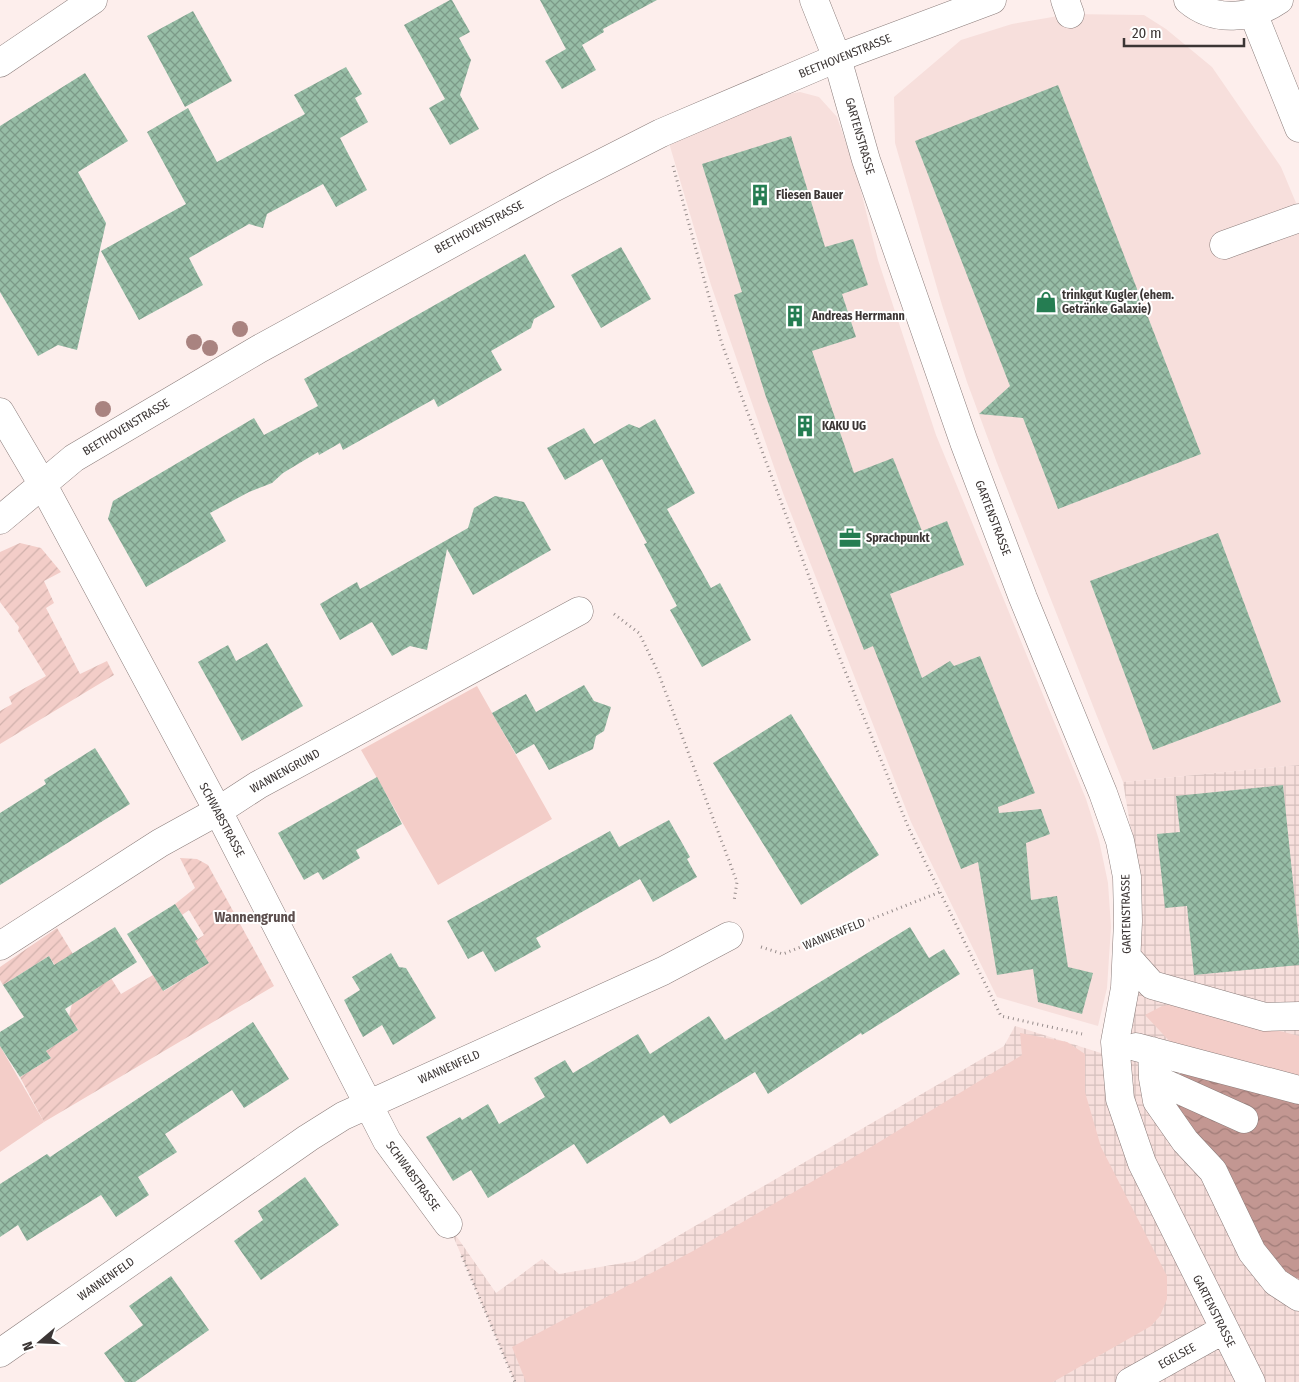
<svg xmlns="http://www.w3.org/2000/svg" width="1299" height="1382" font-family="'Fira Sans Condensed',sans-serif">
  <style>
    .built { fill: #f7dfdc }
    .industrial { fill: url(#industrial-grid) }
    .green { fill: #f3cdc8 }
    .garden { fill: url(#garden-furrows) }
    .water { fill: url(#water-waves) }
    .building { fill: url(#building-cross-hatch) }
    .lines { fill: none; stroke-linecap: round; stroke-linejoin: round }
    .minor-casing { stroke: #8b7d7b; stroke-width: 29 }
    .path { stroke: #958b8a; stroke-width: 3; stroke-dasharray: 1 4; stroke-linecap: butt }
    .minor { stroke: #fff; stroke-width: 28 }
    .tree { fill: #a98380 }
    .labels { text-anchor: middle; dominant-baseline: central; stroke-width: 4; stroke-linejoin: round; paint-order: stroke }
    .street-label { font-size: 12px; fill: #3c3635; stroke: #fff }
    .poi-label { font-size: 12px; font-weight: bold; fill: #3c3635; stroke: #fff; text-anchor: start }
    .neighbourhood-label { font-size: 14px; font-weight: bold; fill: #5b4e4d; stroke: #fff }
  </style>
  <defs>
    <pattern id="industrial-grid" width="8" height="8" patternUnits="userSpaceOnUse" patternTransform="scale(1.25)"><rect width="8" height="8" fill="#f7dfdc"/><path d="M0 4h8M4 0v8" fill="none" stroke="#d5c0bd"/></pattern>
    <pattern id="garden-furrows" width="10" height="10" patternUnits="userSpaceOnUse" patternTransform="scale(1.25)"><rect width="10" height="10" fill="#f3cdc8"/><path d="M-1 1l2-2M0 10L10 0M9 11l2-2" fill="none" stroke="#d1b1ac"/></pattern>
    <pattern id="water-waves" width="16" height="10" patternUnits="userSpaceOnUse" patternTransform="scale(1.25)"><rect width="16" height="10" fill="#c39792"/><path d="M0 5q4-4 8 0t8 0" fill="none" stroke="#a07c78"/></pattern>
    <pattern id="building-cross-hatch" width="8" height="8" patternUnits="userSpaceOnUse" patternTransform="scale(1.25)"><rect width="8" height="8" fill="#97bda6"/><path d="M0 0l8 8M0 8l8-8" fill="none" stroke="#7c9a88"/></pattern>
  </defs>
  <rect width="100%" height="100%" fill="#fdeeec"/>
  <!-- built -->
  <path class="built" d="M1070,14l74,1 22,14 46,38 69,100 18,43v555l-176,17 -126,-319 -30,-81 -25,-77 -47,-162 -1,-46 67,-57 51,-16z
    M800,92l19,5 18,20 20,58 21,85 58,175 150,364 13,41 9,43 3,44 -4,61 -9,38 -101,-29 -86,-175 -128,-329 -72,-208 -42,-142 109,-47z"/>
  <!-- industrial -->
  <path class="industrial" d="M1299,765v336l-20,171 20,7v103h-784l-67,-158 48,69 46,-34 17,15 76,-13 369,-215 11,-20 108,34 17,-80 2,-84 -19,-114z"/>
  <!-- green -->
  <path class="green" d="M477,686l75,133 -114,66 -77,-135z
    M1175,1004l124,32v41l-125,-31 -29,-31 17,-9z
    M1020,1033l47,9 18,12v38l16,55 66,129v23l-7,17 -9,10 -98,56h-527l-14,-35 181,-96 173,-101 156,-95z
    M0,1046l44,76 -44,30z"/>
  <!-- garden -->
  <path class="garden" d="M20,543l21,5 20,24 -17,9 10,22 -8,5 34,66 27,-13 7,14 -114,69v-33l12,-7 -3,-7 37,-21 -28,-45 1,-4 -19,-25v-50z
    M180,858l17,1 11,6 66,121 -230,136 -24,-45 31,-19 -5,-7 32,-21 -9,-14 3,-12 -9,-26 -14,-22 -46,29 -3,-5v-13l57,-39 16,26 16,-11 32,51 32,-19 11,16 45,-28 -14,-22 9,-6 -15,-25 -7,5 -7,-11 20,-16z"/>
  <!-- water -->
  <path class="water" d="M1181,1073l118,28v178l-20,-7 -112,-169z"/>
  <!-- building -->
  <path class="building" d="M450,0h2l18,32 -11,6 12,22 -11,35 19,34 -29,16 -21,-37 16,-9 -41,-74z
    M540,0h117l-54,29 1,3 -22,13 14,25 -34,19 -17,-28 21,-12z
    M193,11l39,70 -47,26 -38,-71z
    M346,67l16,27 -7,4 13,24 -28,16 27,52 -31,17 -13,-23 -56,30 -4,14 -14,-4 -60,34 14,27 -64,35 -38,-69 85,-47 -39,-72 41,-24 29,54 88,-48 -11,-19z
    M85,73l43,68 -50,31 28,51 -29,127 -19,-5 -20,11 -38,-64v-166z
    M1058,85l143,369 -143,55 -35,-91 -44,-4 31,-28 -95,-245z
    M791,136l34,111 28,-8 15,46 -26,9 14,43 -44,14 42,122 39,-15 29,73 25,-10 17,44 -74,29 32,84 28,-17 4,5 26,-10 55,137 -37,14 1,6 42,-4 9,25 -24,9 5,57 26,-4 11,71 25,6 -11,41 -44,-12 -5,-33 -36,6 -19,-113 -17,7 -88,-223 -9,4 -74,-188 -24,-65 -32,-102 8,-3 -40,-128z
    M621,247l30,52 -50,29 -30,-53z
    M525,254l30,53 -21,12 -3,9 -40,23 11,19 -64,37 -4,-8 -91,51 -3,-7 -21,12 -1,-3 -35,21 -11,10 -23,9 -39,21 16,28 -80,46 -38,-68 5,-18 141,-83 10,17 54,-29 -14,-27z
    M655,419l40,74 -28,16 44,79 9,-5 31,57 -49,27 -32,-57 7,-4 -33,-62 3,-1 -45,-84 -37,21 -18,-32 37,-20 10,16 35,-20 10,4z
    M495,496l29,6 27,48 -78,45 -26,-46 -20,101 -17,-4 -18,10 -20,-34 -32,18 -20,-36 37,-22 3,7 108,-61 6,-20z
    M1218,533l63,169 -128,48 -63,-169z
    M267,643l36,63 -61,35 -44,-79 30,-17 8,16z
    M584,685l10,16 17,6 -7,24 -8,5 -3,13 -44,21 -15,-26 -18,10 -24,-41 34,-19 10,18z
    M791,714l88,141 -78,50 -88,-142z
    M95,748l35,56 -130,81v-72l46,-29 -2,-4z
    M377,777l25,47 -46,26 4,8 -37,22 -5,-8 -14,8 -26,-47z
    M1283,785l16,155v25l-105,10 -7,-69 -22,2 -8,-74 23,-2 -4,-36z
    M669,820l21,37 -3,2 10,18 -44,25 -13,-23 -104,59 5,9 -46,25 -12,-21 -15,8 -21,-38 163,-90 9,16z
    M175,904l23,35 -3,2 14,22 -46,28 -36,-57z
    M115,927l22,35 -72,47 13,21 -32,21 5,7 -31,19 -20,-31v-14l24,-15 -21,-32 46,-29 5,9z
    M910,927l19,31 15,-9 16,25 -98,61 -1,-2 -93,61 -13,-22 -85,52 -6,-9 -77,49 -13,-20 -86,54 -17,-28 -18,11 -27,-44 34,-20 2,3 26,-16 11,20 46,-27 -11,-19 31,-18 8,13 65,-39 12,20 59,-38 16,24z
    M391,953l8,14 7,1 30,50 -43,27 -11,-20 -19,12 -19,-37 16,-10 -8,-13z
    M253,1022l36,57 -45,29 -12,-18 -67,44 12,18 -39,25 11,18 -33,22 -15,-22 -74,46 -9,-16 -18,12v-53l47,-30 3,3z
    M305,1177l34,48 -78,55 -27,-39 29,-21 -5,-9z
    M171,1276l38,54 -74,52h-10l-21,-29 39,-28 -14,-19z"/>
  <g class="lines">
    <!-- minor casing -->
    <g class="minor-casing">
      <path id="minor" d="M814,0l23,58 29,102 98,282 59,156 80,195 17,48 7,36 1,44 -3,67 -10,54 5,57 22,64 109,219
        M1065,0l5,14
        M1188,0c27,23 63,19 91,0
        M1253,13l46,115
        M0,63l93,-63
        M1224,245l75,-27
        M0,412l43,73 175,326 169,330 61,83
        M0,520l74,-62 185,-109 294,-161 108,-55 176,-75 155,-58
        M0,946l160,-103 58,-32 40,-26 321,-174
        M1127,957l25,28 113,32 34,-1
        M1136,1047l163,43
        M1152,1051l1,27 4,23 28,40 28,30 39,81 24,30 23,15
        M1153,1078l91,41
        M0,1353l308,-215 35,-22 320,-145 66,-35
        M1130,1382l93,-52"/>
    </g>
    <!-- path -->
    <path class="path" d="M673,166l49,178 113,302 74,183 92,187 81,18
      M614,614l25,19 19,39 79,210 -3,19
      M761,947l22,7 157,-62
      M462,1256l53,126"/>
    <!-- minor -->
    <use href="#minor" class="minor"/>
  </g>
  <!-- trees -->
  <g class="tree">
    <circle cx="240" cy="329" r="8"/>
    <circle cx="194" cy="342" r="8"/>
    <circle cx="210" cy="348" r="8"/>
    <circle cx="103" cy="409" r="8"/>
  </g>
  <!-- icons -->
  <defs>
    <g id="building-bare" transform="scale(1.725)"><path d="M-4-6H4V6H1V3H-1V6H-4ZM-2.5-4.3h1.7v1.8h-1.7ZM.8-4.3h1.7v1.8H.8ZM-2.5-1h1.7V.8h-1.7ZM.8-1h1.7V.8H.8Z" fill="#257d52" stroke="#fff" stroke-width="2.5" paint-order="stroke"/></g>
    <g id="shop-bare" transform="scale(1.725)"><path d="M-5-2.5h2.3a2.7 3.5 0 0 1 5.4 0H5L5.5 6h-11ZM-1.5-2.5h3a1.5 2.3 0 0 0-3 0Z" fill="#257d52" stroke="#fff" stroke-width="2.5" paint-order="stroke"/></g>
    <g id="office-bare" transform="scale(1.725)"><path d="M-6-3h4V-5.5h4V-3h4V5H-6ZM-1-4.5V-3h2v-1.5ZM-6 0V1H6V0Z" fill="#257d52" stroke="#fff" stroke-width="2.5" paint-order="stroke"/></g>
  </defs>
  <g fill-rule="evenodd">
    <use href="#building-bare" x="760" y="195"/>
    <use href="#shop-bare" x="1046" y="302"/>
    <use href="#building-bare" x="795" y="316"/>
    <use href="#building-bare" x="805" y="426"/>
    <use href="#office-bare" x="850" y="538"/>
  </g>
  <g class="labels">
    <!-- street labels -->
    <g class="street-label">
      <text transform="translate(845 56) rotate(-22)">BEETHOVENSTRASSE</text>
      <text transform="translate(860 136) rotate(74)">GARTENSTRASSE</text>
      <text transform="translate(479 227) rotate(-28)">BEETHOVENSTRASSE</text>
      <text transform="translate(126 427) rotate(-31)">BEETHOVENSTRASSE</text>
      <text transform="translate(993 518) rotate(69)">GARTENSTRASSE</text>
      <text transform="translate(285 771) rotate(-29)">WANNENGRUND</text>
      <text transform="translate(222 820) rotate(62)">SCHWABSTRASSE</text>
      <text transform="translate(1126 914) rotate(-91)">GARTENSTRASSE</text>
      <text transform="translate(834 934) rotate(-22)">WANNENFELD</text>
      <text transform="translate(449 1067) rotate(-24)">WANNENFELD</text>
      <text transform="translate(413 1176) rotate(54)">SCHWABSTRASSE</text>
      <text transform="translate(106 1279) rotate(-35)">WANNENFELD</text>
      <text transform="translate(1214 1311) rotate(63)">GARTENSTRASSE</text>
      <text transform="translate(1177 1356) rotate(-29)">EGELSEE</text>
    </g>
    <!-- poi labels -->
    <g class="poi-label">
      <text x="776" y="195">Fliesen Bauer</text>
      <text x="1062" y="295">trinkgut Kugler (ehem.<tspan x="1062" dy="14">Getränke Galaxie)</tspan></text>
      <text x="812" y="316">Andreas Herrmann</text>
      <text x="822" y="426">KAKU UG</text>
      <text x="866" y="538">Sprachpunkt</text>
    </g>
    <!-- neighbourhood labels -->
    <g class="neighbourhood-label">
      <text x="255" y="917">Wannengrund</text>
    </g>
  </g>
  <!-- north arrow -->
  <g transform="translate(40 1342) rotate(251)" stroke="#ffffff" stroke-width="4" paint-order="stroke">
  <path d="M0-4L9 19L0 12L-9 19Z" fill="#3c3635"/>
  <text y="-8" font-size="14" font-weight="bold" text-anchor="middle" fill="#3c3635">N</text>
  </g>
  <!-- scale -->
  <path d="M1124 38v8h120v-8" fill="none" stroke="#3c3635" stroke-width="2.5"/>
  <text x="1132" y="38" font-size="15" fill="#3c3635" stroke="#ffffff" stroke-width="4" paint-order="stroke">20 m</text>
</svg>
